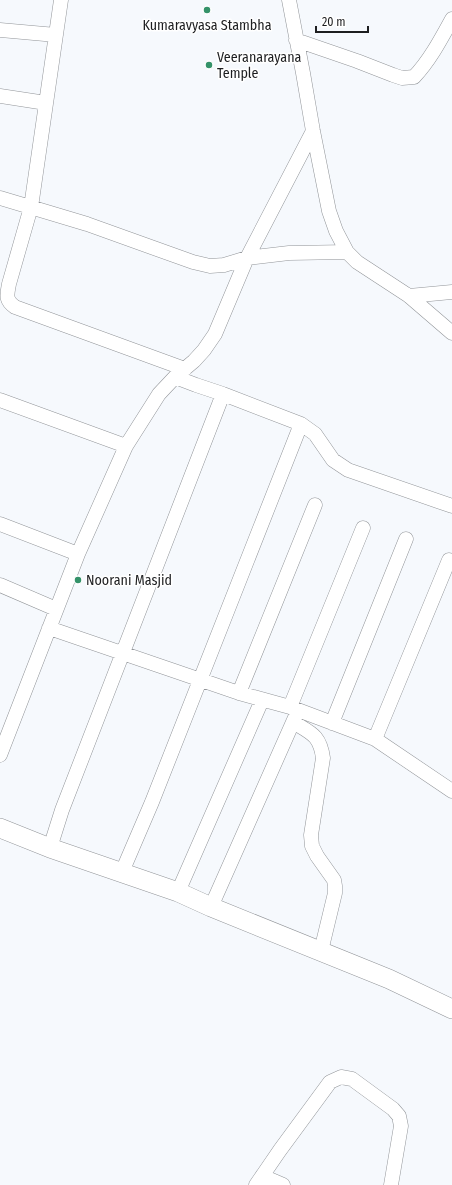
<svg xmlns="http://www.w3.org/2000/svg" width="452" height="1185" font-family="'Fira Sans Condensed',sans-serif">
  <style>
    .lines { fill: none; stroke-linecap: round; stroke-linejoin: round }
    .street-casing { stroke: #929599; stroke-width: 15 }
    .secondary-casing { stroke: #929599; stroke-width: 20 }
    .street { stroke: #fff; stroke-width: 14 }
    .secondary { stroke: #fff; stroke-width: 19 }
    .poi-dot { fill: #349269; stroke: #fff; stroke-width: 1.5 }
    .labels { text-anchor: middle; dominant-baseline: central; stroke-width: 3; stroke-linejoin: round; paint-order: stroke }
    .poi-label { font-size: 14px; fill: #1d1e20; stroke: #fff; text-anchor: start }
  </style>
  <rect width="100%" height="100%" fill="#f6f9fd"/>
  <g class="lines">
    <!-- street casing -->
    <g class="street-casing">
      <path id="street" d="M61,0l-30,207 -22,77c-2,11 -4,16 6,23l170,62
        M289,0l14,73 10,58 16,80 7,20 11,21 10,10 52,34 43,37
        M0,30l56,5
        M296,40l61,21 36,14 9,3 12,-1c16,-17 27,-38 38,-58
        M0,96l46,7
        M0,198l87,26 106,38 17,4 14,-1 23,-7 42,-5 58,-1
        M409,296l43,-4
        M175,377l21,8 27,9 78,30 14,10 18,26 15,10 104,36
        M0,400l126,46
        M0,524l78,30
        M0,585l56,24
        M49,628l190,65 51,14 85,32 77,52
        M239,693l76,-188
        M290,707l73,-179
        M293,722c18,11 27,13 30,36l-12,77 1,11 5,10 17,24 1,6v7l-14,58
        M332,723l74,-184
        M375,739l74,-179
        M0,755l78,-201 48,-108 33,-52 16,-17 19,-16 10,-11 11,-16 32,-76 66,-127
        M50,848l12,-38 161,-416
        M122,872l30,-70 149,-378
        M178,892l84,-192
        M211,907l86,-194
        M262,1176l21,9
        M256,1185l24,-35 50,-68 11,-5 11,2 41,30 6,7 2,10 -10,59"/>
    </g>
    <!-- secondary casing -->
    <g class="secondary-casing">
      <path id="secondary" d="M0,828l50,20 128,44 33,15 178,72 63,30"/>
    </g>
    <!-- street -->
    <use href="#street" class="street"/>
    <!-- secondary -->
    <use href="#secondary" class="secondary"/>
  </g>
  <!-- markers -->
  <g class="poi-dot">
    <circle cx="207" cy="10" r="4"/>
    <circle cx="209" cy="65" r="4"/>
    <circle cx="78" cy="580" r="4"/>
  </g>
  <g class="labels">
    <!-- poi labels -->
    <g class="poi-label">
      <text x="207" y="25" text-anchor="middle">Kumaravyasa Stambha</text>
      <text x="217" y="57">Veeranarayana<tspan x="217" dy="16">Temple</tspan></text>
      <text x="86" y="580">Noorani Masjid</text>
    </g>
  </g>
  <!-- scale -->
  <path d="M316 26v6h52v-6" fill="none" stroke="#1d1e20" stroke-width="2"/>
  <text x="322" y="26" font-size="12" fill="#1d1e20" stroke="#ffffff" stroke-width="3" paint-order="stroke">20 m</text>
</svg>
